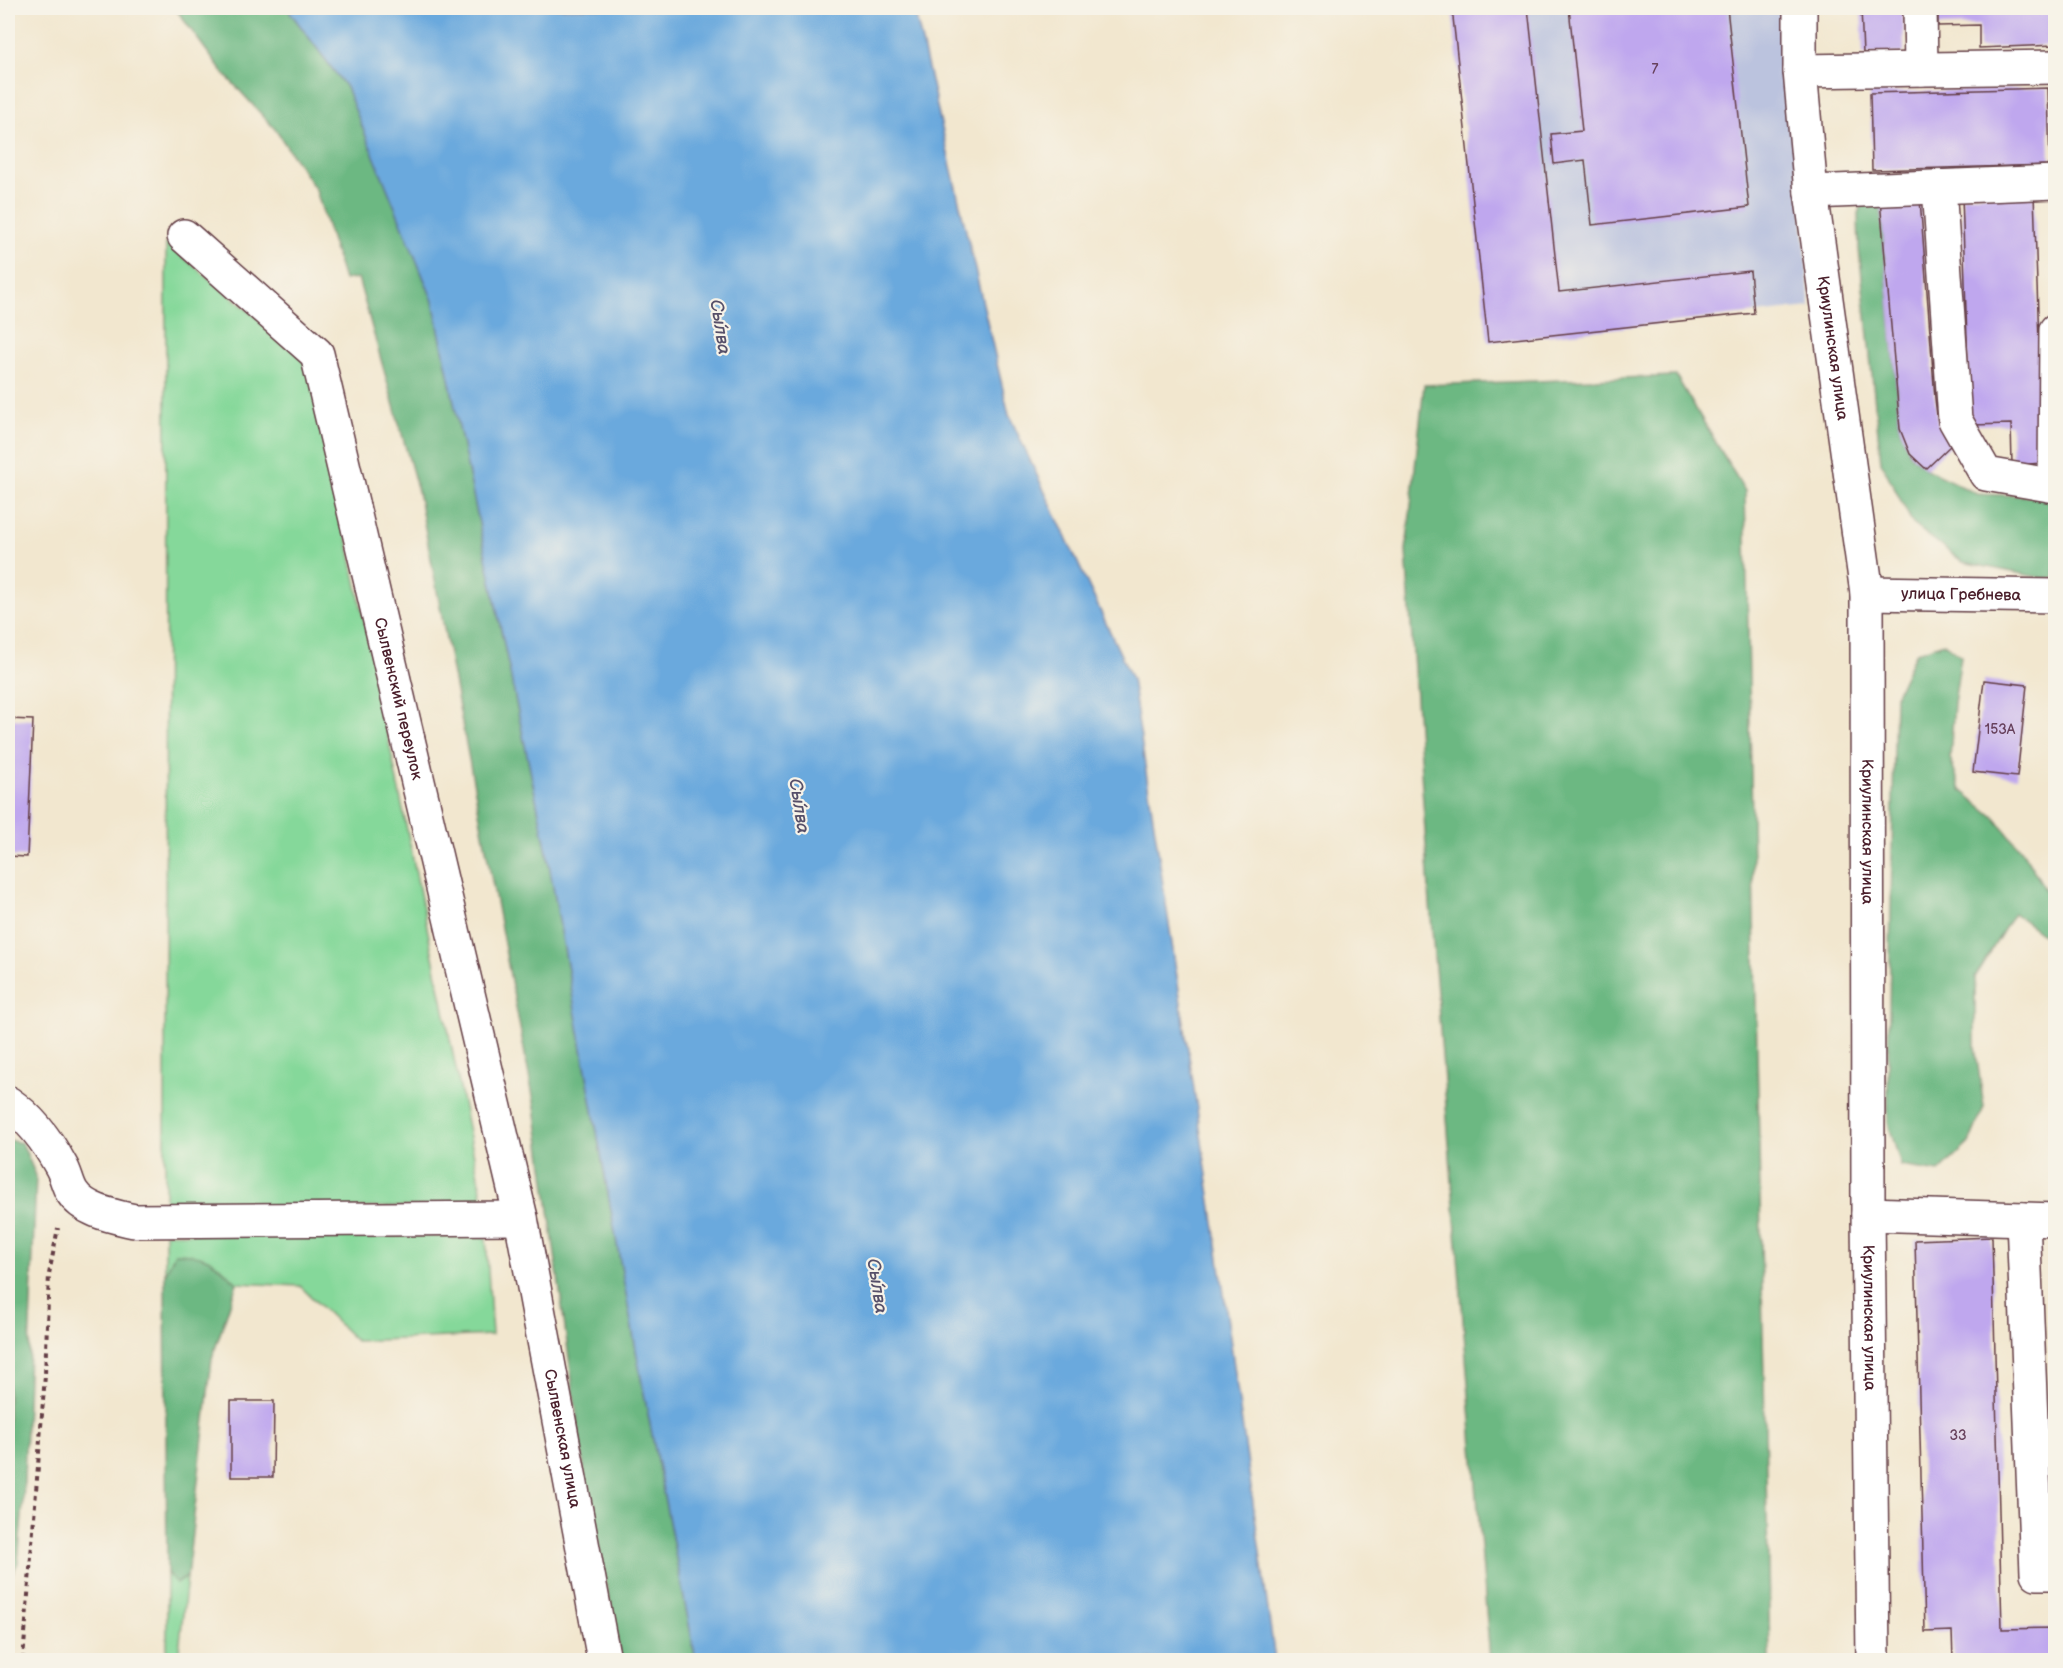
<svg xmlns="http://www.w3.org/2000/svg" width="2063" height="1668" font-family="'Balsamiq Sans',sans-serif">
  <style>
    .industrial { fill: #bbc3de }
    .green { fill: #85d89a; stroke: #687c62; stroke-width: 1.5 }
    .forest { fill: #6cb882; stroke: #5b6c56; stroke-width: 1.5 }
    .water { fill: #6ba9dd; stroke: #5a6484; stroke-width: 1.5 }
    .building { fill: #bfa7ee }
    .lines { fill: none; stroke-linecap: round; stroke-linejoin: round }
    .minor-casing { stroke: #633d44; stroke-width: 36 }
    .path { stroke: #633d44; stroke-width: 4; stroke-dasharray: 4.5 4.5; stroke-linecap: butt }
    .minor { stroke: #fff; stroke-width: 33 }
    .labels { text-anchor: middle; dominant-baseline: central; stroke-width: 4.5; stroke-linejoin: round; paint-order: stroke }
    .number-label { font-size: 14px; fill: #67415c }
    .street-label { font-size: 16px; fill: #4a1f2b; stroke: #f7f3e8 }
    .water-label { font-size: 18px; font-style: italic; fill: #564f69; stroke: #f7f3e8 }
  </style>
  <rect width="100%" height="100%" fill="#f7f3e8"/>
  <filter id="ink" filterUnits="userSpaceOnUse"><feTurbulence type="fractalNoise" baseFrequency=".0167" numOctaves="2"/><feDisplacementMap in="SourceGraphic" scale="12" xChannelSelector="R" yChannelSelector="G"/><feConvolveMatrix kernelMatrix="1 2 1 2 8 2 1 2 1" color-interpolation-filters="sRGB"/></filter>
  <filter id="wash" filterUnits="userSpaceOnUse"><feTurbulence type="fractalNoise" baseFrequency=".008" numOctaves="4" result="noise"/><feDisplacementMap in="SourceGraphic" scale="24" xChannelSelector="R" yChannelSelector="G"/><feGaussianBlur stdDeviation="1.35" result="paint"/><feColorMatrix in="noise" values="0 0 0 0 0 0 0 0 0 0 0 0 0 0 0 0 0 1.4 0 .05"/><feComposite in="paint" operator="in"/></filter>
  <g filter="url(#wash)">
    <rect width="100%" height="100%" fill="#f2e7cf"/>
    <!-- industrial -->
    <path class="industrial" d="M1452,8h333l25,299 -322,35z"/>
    <!-- green -->
    <path class="green" d="M166,243l145,119 173,843 -319,7z
      M165,1233l321,4 6,98 -136,6 -56,-55 -63,-3 -18,-17 -44,-13 -10,22z
      M167,1573l10,10 10,-6 -9,83h-11z"/>
    <!-- forest -->
    <path class="forest" d="M175,8h112l59,79 87,214 112,541 96,536 55,282h-75l-34,-169 -52,-384 -117,-616 -60,-213 -14,2 -28,-90 -41,-61 -55,-60z
      M1880,200l20,229 10,25 16,15 51,25 78,3v81h-13l-79,-16 -50,-38 -32,-62 -22,-213 -1,-36 6,-10z
      M1676,376l69,115 25,1169h-280l-60,-756 -24,-353 18,-166z
      M1944,643l17,13 -7,47 -4,55 11,32 33,27 28,34 26,43 7,4 1,46 -42,-31 -39,64v69l9,61 -15,36 -30,29 -38,-6 -13,-44v-58l7,-368 21,-44z
      M8,1140l14,3 14,33 -13,328 -5,59 -10,18z
      M175,1253c32,0 40,9 62,30l-25,75 -25,219 -10,6 -10,-10 -2,-298z"/>
    <!-- water -->
    <path class="water" d="M287,8h627l95,407 123,264 80,529 63,452h-579l-55,-282 -96,-536 -112,-541 -87,-214z"/>
    <g id="blocks">
      <!-- building -->
      <path class="building" d="M1452,8h76l31,284 191,-21 4,42 -266,29z
        M1569,8h158l22,199 -157,18 -7,-65 -31,4 -3,-30 31,-3z
        M1861,8h42l1,45 -41,1z
        M1938,8h118v37l-77,3v-23l-41,1z
        M2048,88l2,77 -178,5 -2,-77z
        M2034,194l9,269 -31,2 -1,-41 -41,1 -8,-229z
        M1920,199l15,200 3,25 13,21 -25,24 -16,-15 -10,-25 -20,-229z
        M1984,680l43,5 -10,92 -44,-5z
        M8,719l25,1 -6,137 -19,-1z
        M1992,1237l10,392 54,-1v32h-103l-1,-29 -27,1 -10,-392z
        M231,1401h43l-1,76h-42z"/>
    </g>
  </g>
  <g filter="url(#ink)">
    <use href="#blocks" fill-opacity="0" stroke="#633d44" stroke-width="1.5"/>
    <g class="lines">
      <!-- minor casing -->
      <g class="minor-casing">
        <g id="minor">
          <path id="s1" d="M1800,8v63l11,121 56,401 1,621 5,446"/>
          <path d="M1920,8l1,61"/>
          <path d="M1800,71l256,-4"/>
          <path d="M1939,187l16,233 31,54 69,12 1,-156"/>
          <path d="M1811,192l245,-10"/>
          <path id="s2" d="M184,236l133,118 204,864 83,442"/>
          <path id="s3" d="M1867,593l189,3"/>
          <path d="M8,1103c22,15 40,39 53,63 5,8 6,18 11,26 12,19 41,24 62,29l387,-3"/>
          <path d="M1868,1214l188,6"/>
          <path d="M2023,1219l14,354h19"/>
        </g>
      </g>
      <!-- path -->
      <path class="path" d="M23,1660l22,-285 4,-101 9,-46"/>
      <!-- minor -->
      <use href="#minor" class="minor"/>
    </g>
  </g>
  <g class="labels">
    <!-- number labels -->
    <g class="number-label">
      <text x="1655" y="69">7</text>
      <text x="2000" y="729">153А</text>
      <text x="1958" y="1435">33</text>
    </g>
    <!-- street labels -->
    <g class="street-label">
      <text stroke="none"><textPath href="#s1" startOffset="342">Криулинская улица</textPath></text>
      <text stroke="none"><textPath href="#s3" startOffset="94">улица Гребнева</textPath></text>
      <text stroke="none"><textPath href="#s2" startOffset="532">Сылвенский переулок</textPath></text>
      <text stroke="none"><textPath href="#s1" startOffset="828">Криулинская улица</textPath></text>
      <text stroke="none"><textPath href="#s1" startOffset="1314">Криулинская улица</textPath></text>
      <text stroke="none"><textPath href="#s2" startOffset="1290">Сылвенская улица</textPath></text>
    </g>
    <!-- water labels -->
    <g class="water-label">
      <text transform="translate(720 327) rotate(81)">Сы́лва</text>
      <text transform="translate(799 806) rotate(81)">Сы́лва</text>
      <text transform="translate(877 1286) rotate(81)">Сы́лва</text>
    </g>
  </g>
  <!-- margin -->
  <rect width="2063" height="1668" fill="none" stroke="#f7f3e8" stroke-width="30"/>
</svg>
